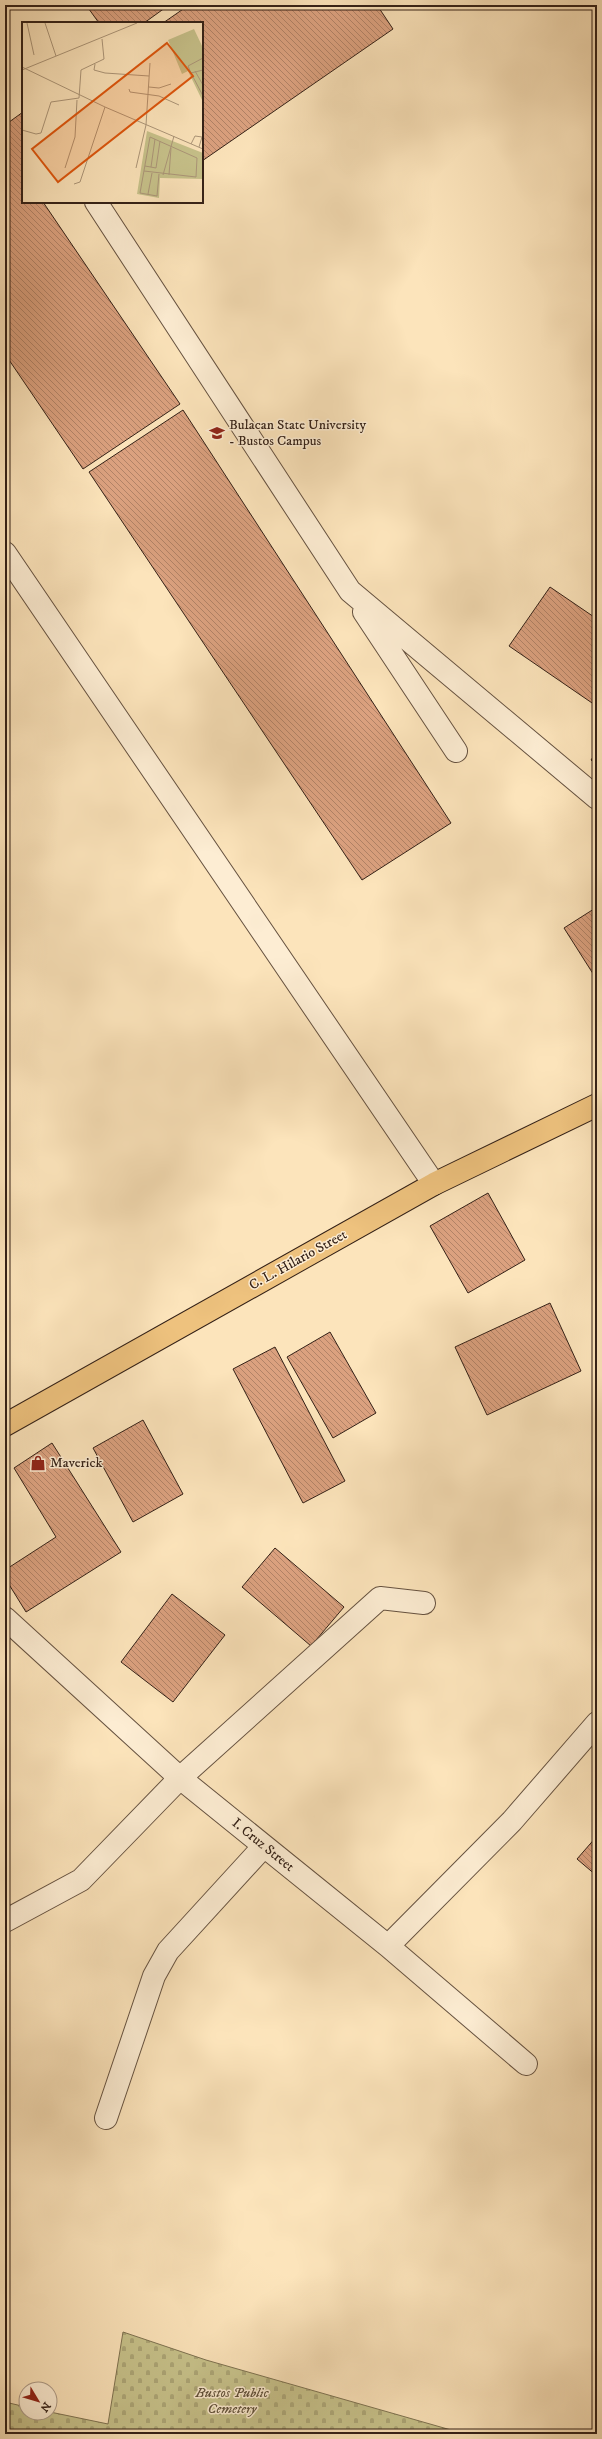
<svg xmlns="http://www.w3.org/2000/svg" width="602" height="2439" font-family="'IM FELL DW Pica',serif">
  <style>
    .cemetery { fill: url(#cemetery-stones); stroke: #7e7251 }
    .building { fill: url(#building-back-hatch); stroke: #342117 }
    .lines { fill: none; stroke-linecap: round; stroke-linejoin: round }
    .minor-casing { stroke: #665240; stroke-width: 24 }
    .major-casing { stroke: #342117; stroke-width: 24 }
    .minor { stroke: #fdedd3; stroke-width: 22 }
    .major { stroke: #eec27e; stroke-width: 22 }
    .labels { text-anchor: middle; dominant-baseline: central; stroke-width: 3; stroke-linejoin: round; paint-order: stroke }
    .poi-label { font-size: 14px; fill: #342117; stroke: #fdedd3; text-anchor: start }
    .street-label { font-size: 14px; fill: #342117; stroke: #fdedd3 }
    .park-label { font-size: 14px; font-style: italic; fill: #60513a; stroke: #fdedd3 }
    .inset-road { fill: none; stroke: #ac9679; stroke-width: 1 }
    .view { fill: #df560d; fill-opacity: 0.15; stroke: #df560d; stroke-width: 2 }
    .inset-edge { fill: none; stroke: #342117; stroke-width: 2 }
  </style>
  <defs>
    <pattern id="cemetery-stones" width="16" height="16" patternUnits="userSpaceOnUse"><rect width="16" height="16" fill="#c7c28b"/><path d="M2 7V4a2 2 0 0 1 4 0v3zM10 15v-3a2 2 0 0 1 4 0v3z" fill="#aca677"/></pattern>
    <pattern id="building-back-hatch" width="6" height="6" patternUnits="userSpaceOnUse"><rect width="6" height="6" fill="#dba17f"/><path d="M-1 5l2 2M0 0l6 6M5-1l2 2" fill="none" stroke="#b28367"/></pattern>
  </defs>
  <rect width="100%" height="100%" fill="#fce4bb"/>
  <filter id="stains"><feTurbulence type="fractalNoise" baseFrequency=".005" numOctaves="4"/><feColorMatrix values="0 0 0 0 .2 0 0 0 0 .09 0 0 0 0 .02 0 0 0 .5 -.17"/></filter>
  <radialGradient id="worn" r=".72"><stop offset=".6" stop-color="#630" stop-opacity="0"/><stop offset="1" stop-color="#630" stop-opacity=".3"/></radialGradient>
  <!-- cemetery -->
  <path class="cemetery" d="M123,2332l83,28 259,74h-460v-32l21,5v6l24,-1 58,12z"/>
  <!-- building -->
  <path class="building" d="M86,5h83l-25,18h-45z
    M189,5h188l16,24 -191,132v-138h-39z
    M23,112v90h20l137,202 -97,65 -78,-115v-229z
    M183,410l268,413 -89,57 -273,-408z
    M550,587l47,32v83l-2,3 -86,-59z
    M597,751v14l-6,-5z
    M597,907v73l-33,-52z
    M488,1193l37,67 -57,33 -38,-67z
    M550,1303l31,68 -94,44 -32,-68z
    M330,1332l46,81 -43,25 -46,-81z
    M275,1347l70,134 -42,22 -70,-134z
    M143,1420l40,74 -50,28 -40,-74z
    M52,1443l69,109 -95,60 -21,-34v-8l51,-33 -42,-69z
    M275,1548l69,59 -33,39 -69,-59z
    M172,1594l53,41 -52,67 -52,-40z
    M597,1836v40l-20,-17z"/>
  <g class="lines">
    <!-- minor casing -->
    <g class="minor-casing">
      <path id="minor" d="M96,202l254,389 247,207
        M5,553l429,631
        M364,612l92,139
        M5,1618l175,160 208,168 138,118
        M5,1921l76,-41 99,-102 200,-180 44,5
        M388,1946l124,-125 85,-98
        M106,2118l48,-142 14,-25 96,-105"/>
    </g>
    <!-- major casing -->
    <g class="major-casing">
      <path id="major" d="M5,1425l429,-241 163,-79"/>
    </g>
    <!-- minor -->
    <use href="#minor" class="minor"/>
    <!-- major -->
    <use href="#major" class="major"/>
  </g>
  <!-- icons -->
  <defs>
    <g id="university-bare" transform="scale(1.2)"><path d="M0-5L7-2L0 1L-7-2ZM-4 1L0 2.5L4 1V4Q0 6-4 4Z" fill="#8f2418" stroke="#fdedd3" stroke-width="2.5" paint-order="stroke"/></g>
    <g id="shop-bare" transform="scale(1.2)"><path d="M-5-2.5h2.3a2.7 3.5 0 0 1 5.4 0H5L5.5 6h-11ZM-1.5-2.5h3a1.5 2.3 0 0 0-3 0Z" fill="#8f2418" stroke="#fdedd3" stroke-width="2.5" paint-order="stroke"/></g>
  </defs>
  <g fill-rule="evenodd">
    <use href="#university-bare" x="217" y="433"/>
    <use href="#shop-bare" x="38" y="1463"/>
  </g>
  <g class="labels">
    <!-- poi labels -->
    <g class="poi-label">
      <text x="229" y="425">Bulacan State University<tspan x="229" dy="16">- Bustos Campus</tspan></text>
      <text x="50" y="1463">Maverick</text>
    </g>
    <!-- street labels -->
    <g class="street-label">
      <text transform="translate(298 1260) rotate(-29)">C. L. Hilario Street</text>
      <text transform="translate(263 1845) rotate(39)">I. Cruz Street</text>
    </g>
    <!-- park labels -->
    <g class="park-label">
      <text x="232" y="2393">Bustos Public<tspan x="232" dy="16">Cemetery</tspan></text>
    </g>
  </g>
  <!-- overview -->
  <g transform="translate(22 22)">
    <rect width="181" height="181" fill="#fce4bb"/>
    <path d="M172,7l9,19v54l-15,-31 -6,3 -14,-34zM125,109l56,22v26l-43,-1 -1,20 -22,-4z" fill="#c7c28b"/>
    <path class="inset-road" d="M5,1l7,32M23,1l11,33M73,42l-1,6 11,3 44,3M0,45l83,40 98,42M0,48l115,-47M181,48l-12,3 12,23M173,49l8,14M169,51l-3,-7 15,-8M127,65l10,1 12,-4M107,67l1,3 29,4 20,9M0,108l14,4 5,-1 10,-31 28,-4 2,-28 23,-11 -2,-20M169,122l4,-8 7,1 -3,10M123,144l11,2 4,-27M129,145l4,-28M43,146l10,-31 2,-37M114,146l10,-43 4,-62M122,149l52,6 1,-19 -47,-21 -10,56 17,3 2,-22M141,153l11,-39M147,153l2,-27M52,162l6,-2 25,-75M126,172l4,-21"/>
    <path class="view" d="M145,21l26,33 -135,106 -26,-33z"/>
    <rect width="181" height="181" class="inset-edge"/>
  </g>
  <!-- margin -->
  <rect width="602" height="2439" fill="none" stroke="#fce4bb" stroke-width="20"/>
  <rect x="6" y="6" width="590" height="2427" fill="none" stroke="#342117" stroke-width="2"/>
  <rect x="10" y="10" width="582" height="2419" fill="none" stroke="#342117"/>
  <!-- north arrow -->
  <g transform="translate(38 2401) rotate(128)"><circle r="19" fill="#fdedd3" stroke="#ad9b88"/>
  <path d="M0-3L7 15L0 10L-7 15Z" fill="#8f2418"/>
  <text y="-6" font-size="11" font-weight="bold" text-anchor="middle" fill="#342117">N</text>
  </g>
  <rect width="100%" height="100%" filter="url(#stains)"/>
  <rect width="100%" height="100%" fill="url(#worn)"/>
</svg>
